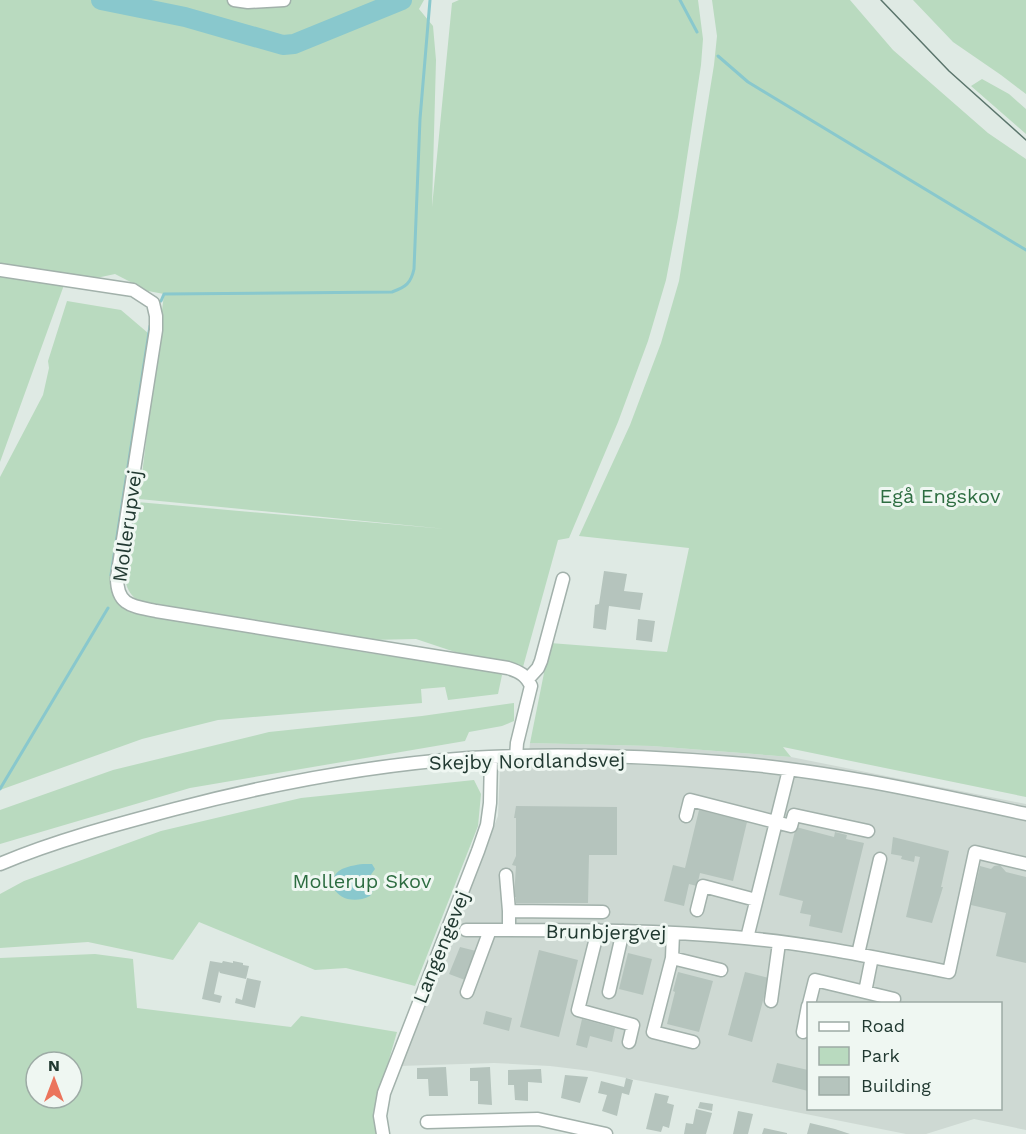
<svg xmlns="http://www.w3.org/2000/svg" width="1026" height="1134" font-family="'Work Sans',sans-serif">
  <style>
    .built { fill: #ced9d3; fill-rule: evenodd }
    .green { fill: #b9dabf; fill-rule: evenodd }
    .water { fill: #89c8cd }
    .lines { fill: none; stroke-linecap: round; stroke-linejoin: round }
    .stream { stroke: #89c8cd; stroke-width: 3 }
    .river { stroke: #89c8cd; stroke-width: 20 }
    .building { fill: #b5c4bd }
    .minor-casing { stroke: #a2b1ab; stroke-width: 15 }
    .minor { stroke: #fff; stroke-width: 12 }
    .tram { stroke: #5b756c; stroke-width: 1.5 }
    .labels { text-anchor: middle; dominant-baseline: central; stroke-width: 6; stroke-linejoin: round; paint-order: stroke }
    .park-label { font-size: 20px; fill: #2d6d41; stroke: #eff7f2 }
    .street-label { font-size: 20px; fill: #213931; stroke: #eff7f2 }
  </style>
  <rect width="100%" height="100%" fill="#dfeae4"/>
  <!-- built -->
  <path class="built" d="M530,743l122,3 139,11 235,47v326l-52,-11 -48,15h-20l-315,-63 -41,-5 -56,-3 -95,3 99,-250 2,-48 28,-3zM808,1004h192v104h-192z"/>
  <!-- green -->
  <path class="green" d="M0,0h424l-5,9 14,17 3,34 -4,147 20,-204 7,-3h239l5,39 -2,26 -23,152 -12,63 -18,61 -30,81 -49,116 -11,2 -35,127 -22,-7 -40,-6 -45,-15 -46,1 -232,-39c-6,-5 -11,-11 -12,-19 -2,-16 4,-67 11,-80l309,27 -307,-30 25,-205 -16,-3 -33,-17 -51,11 -64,177z
    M712,0h138l43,50 95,83 38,26v638l-243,-50 8,10 -139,-11 -122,-3 20,-100 117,9 22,-104 -110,-12 51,-111 31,-82 18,-62 35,-216 3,-29z
    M913,0h113v94l-25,-19 -48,-33z
    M982,79l27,15 17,15v25l-55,-48z
    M67,301l54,9 27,23 -34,225c-1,25 -2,36 18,55l237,40 130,19 3,3 -4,19 -50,6 -3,-13 -24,2 1,14 -204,17 -76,19 -142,51v-313l43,-82 6,-27 -1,-7z
    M514,703v18l-12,5 -33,6 -4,9 -275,47 -190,56v-34l113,-40 156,-38 153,-16z
    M474,780l7,14 -3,32 -63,160 -69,-18 -31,2 -116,-48 -26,38 -85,-18 -88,6v-54l24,-13 137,-50 140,-33z
    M95,954l38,5 4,49 154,19 10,-11 96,16 -13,45 -6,57h-378v-176zM36,1062h36v36h-36z"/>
  <!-- water -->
  <path class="water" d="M366,864h6l3,5 -5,7 4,13 -4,7c-28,14 -51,-14 -28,-27 7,-3 17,-5 24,-5z"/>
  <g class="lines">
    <!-- stream -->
    <path class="stream" d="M680,0l17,32
      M718,56l30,26 278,168
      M161,301l3,-7 228,-2c14,-5 19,-9 22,-23l6,-150 10,-119
      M111,575l39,-249
      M0,789l108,-181"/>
    <!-- river -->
    <path class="river" d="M101,0l84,17 98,28 11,-1 108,-44"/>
  </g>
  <!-- building -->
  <path class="building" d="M604,571l23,3 -3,17 19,2 -3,17 -31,-4 -3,24 -13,-2 2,-23 4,-1z
    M638,619l17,2 -3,21 -16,-2z
    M516,806l101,1v48h-28l-1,48h-72v-6h-2l2,-31 -4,-1 4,-9v-38h-2z
    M699,810l48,12 -14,59 -33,-8 -3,13 -8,-2 -5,22 -20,-5 9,-36 12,3z
    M796,827l38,10 1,-5 12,3 -1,4 18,4 -22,90 -33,-7 2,-11 -11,-2 3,-12 -24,-6z
    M893,837l56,14 -8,36h2l-11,36 -26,-6 14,-60 -5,-1 -1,6 -13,-3 1,-3 -11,-2z
    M1000,865l6,7 20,5v86l-30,-7 10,-43 -35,-8 9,-39 11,3 3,-3z
    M460,947l16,4 -11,29 -16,-6z
    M539,950l39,10 -19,77 -39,-10z
    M628,953l24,6 -9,36 -24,-6z
    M210,961l12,2 1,-2 10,2v-2l10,2v2l6,1 -3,13 -26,-6 -1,-2 -5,23 8,2 -2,7 -18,-4z
    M678,972l35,9 -14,51 -32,-8 8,-32 -2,-1z
    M745,972l24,6 -17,64 -24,-7z
    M247,978l14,3 -6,27 -20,-5 1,-5 6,2z
    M486,1011l26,7 -3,13 -26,-7z
    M582,1019l33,9 -3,14 -22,-6 -3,12 -11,-3z
    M777,1063l31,7v21l-36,-9z
    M446,1067l2,29h-19l-1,-17h-11v-11z
    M490,1067l2,38 -14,-1v-23h-8v-13z
    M541,1069l1,14 -14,-1v19l-13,-1 -1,-15h-6v-15z
    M565,1075l23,2 -8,26 -19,-5z
    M626,1078l7,2 -4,15 -7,-2 -5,23 -15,-5 5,-16 -9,-2 3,-12 23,6z
    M655,1093l14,3 -2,7 7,2 -5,23 -6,-2 -2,6 -15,-3z
    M700,1102l13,2 -1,7 -14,-3z
    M696,1109l16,4 -6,21h-22l2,-11 7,1z
    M738,1111l15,3 -5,20h-15z
    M810,1123l25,6 15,5h-43z
    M764,1128l23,5v1h-25z"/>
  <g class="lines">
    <!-- minor casing -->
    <g class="minor-casing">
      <path id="minor" d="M234,0l14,2 36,-2
        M0,270l133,20 20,13 3,13v14l-39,248c0,28 16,28 39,33l352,57c12,4 18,7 23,18l-14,57 -1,14
        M528,679l10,-11 3,-7 22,-82
        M686,816l4,-16 101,26 3,-11 74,16
        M0,864c54,-23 118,-40 175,-55 95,-25 197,-44 294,-51 87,-5 176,-2 263,5 99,8 197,30 294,51
        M506,875l3,36
        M697,910l6,-24 53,14
        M466,930c93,0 187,-1 279,8 69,6 136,21 204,34l26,-120 51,12
        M509,930v-19l94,1
        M598,930l-20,80 55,15 -4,17
        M673,933l-1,25 49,12
        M747,938l42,-168
        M858,954l22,-95
        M672,958l-19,74 40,10
        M467,992l23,-62
        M609,992l14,-61
        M865,992l29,7 -2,5
        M771,1001l8,-58
        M809,1004l6,-24 50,12 7,-35
        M803,1032l5,-26
        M427,1122l111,-3 68,15
        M383,1134l-3,-18 4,-23 94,-242 9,-26 3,-22 1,-46"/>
    </g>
    <!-- minor -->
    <use href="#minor" class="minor"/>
    <!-- tram -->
    <path class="tram" d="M881,0l68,71 77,69"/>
  </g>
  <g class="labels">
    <!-- park labels -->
    <g class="park-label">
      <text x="940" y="496">Egå Engskov</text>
      <text x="362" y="881">Mollerup Skov</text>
    </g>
    <!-- street labels -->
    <g class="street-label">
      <text transform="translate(127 526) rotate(-82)">Mollerupvej</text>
      <text transform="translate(527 761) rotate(-1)">Skejby Nordlandsvej</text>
      <text transform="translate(606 932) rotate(1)">Brunbjergvej</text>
      <text transform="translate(441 947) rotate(-68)">Langengevej</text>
    </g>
  </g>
  <!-- legend -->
  <rect x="807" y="1002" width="195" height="108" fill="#eff7f2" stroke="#9daba5" stroke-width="1.5"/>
  <rect x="819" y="1022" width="30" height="9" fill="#ffffff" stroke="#9daba5" stroke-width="1.5"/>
  <text x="861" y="1032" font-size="18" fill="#213931">Road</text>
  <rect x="819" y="1047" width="30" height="18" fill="#b9dabf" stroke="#9daba5" stroke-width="1.5"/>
  <text x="861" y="1062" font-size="18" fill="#213931">Park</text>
  <rect x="819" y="1077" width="30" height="18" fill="#b5c4bd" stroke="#9daba5" stroke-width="1.5"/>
  <text x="861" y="1092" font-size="18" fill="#213931">Building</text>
  <!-- north arrow -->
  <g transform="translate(54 1080)"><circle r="28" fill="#eff7f2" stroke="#9daba5" stroke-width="1.5"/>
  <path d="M0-4.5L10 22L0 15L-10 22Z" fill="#eb745c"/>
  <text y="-9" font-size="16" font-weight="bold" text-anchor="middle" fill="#213931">N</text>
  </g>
</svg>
